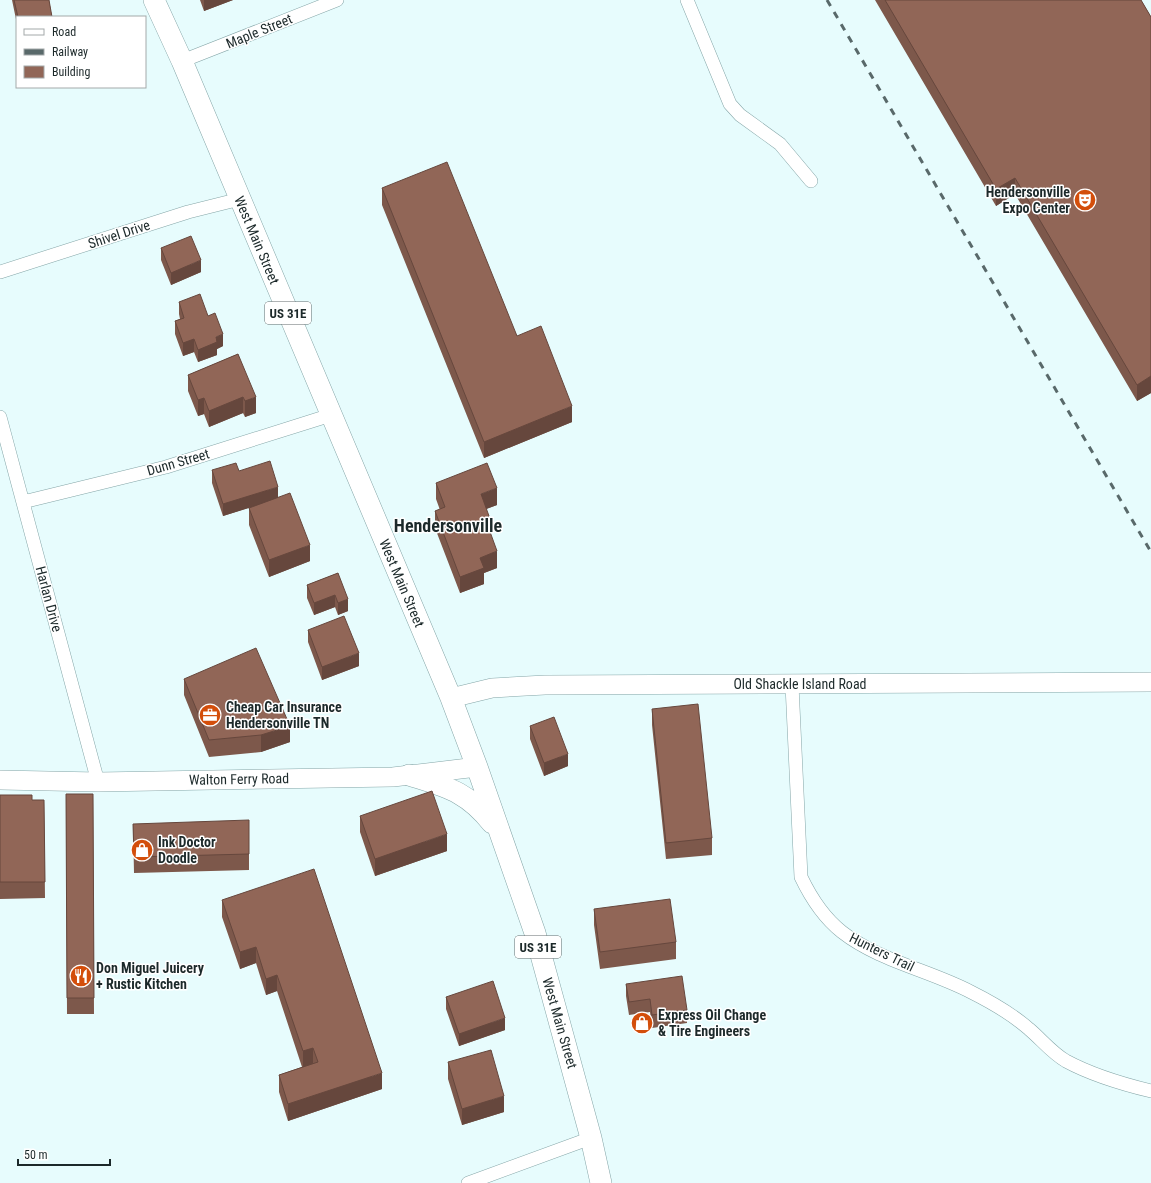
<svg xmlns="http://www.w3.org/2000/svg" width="1151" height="1183" font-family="'Roboto Condensed',sans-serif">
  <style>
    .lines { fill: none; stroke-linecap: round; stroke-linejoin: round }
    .street-casing { stroke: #85a6a8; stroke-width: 14 }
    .secondary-casing { stroke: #85a6a8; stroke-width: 20 }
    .primary-casing { stroke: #85a6a8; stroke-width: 22 }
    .street { stroke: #fff; stroke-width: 13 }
    .secondary { stroke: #fff; stroke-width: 19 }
    .primary { stroke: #fff; stroke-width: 21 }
    .rail { stroke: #59696a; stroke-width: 3; stroke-dasharray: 7 7; stroke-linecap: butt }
    .wall { fill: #7d584b }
    .shaded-wall { fill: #66473d }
    .building { fill: #916657; stroke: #66473d }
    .labels { text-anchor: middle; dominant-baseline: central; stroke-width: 3; stroke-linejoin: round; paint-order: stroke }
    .shield { fill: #fff; stroke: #60696a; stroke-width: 1 }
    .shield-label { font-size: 13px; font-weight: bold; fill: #1c292a }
    .street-label { font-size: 14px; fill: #1c292a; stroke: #fff }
    .poi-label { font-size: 14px; font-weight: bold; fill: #1c292a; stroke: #fff; text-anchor: start }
    .district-label { font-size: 18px; font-weight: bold; fill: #1c292a; stroke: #fff }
  </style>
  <rect width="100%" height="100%" fill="#e7fcfd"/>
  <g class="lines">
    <!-- street casing -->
    <g class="street-casing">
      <path id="street" d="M687,0l43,104 10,11 40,29 31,37
        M182,61l155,-61
        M0,272l188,-60 52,-13
        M0,417l98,365
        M23,502l143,-35 165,-52
        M792,685l9,192c10,21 22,40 41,55 37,29 87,38 129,60 20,10 41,22 58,37 12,10 23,24 37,32 26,14 56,23 85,30
        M468,1183l123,-45"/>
    </g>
    <!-- secondary casing -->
    <g class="secondary-casing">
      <path id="secondary" d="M451,698l41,-10 53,-3 606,-3
        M0,780l98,2 295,-5 84,-10"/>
    </g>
    <!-- primary casing -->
    <g class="primary-casing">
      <path id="primary" d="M154,0l28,61 269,637 26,69 58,166 56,205 10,45
        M409,775c37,12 58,16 83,48"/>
    </g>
    <!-- street -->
    <use href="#street" class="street"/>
    <!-- secondary -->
    <use href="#secondary" class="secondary"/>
    <!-- primary -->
    <use href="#primary" class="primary"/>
    <!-- rail -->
    <path class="rail" d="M827,0l324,552"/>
  </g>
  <!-- wall -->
  <path class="wall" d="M12,0h37l3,17h-35v7z
    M200,0h33l-29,11z
    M875,0h266l10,17v376l-14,8 -122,-207 -19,12z
    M382,188l135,148 55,86 -88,36 -102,-253z
    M161,248l40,24 -30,13 -10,-25z
    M179,302l44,44 -6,3v6l-19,7 -4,-10 -11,4 -8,-22v-13l5,-2 -1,-5z
    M238,354l18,59 -11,4 -2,-4 -34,14 -5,-13 -6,2 -10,-25v-16z
    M212,470l27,1 39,26 32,64 -41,16 -20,-52v-17l2,-1 -28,9 -11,-33z
    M436,483l61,22 -11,4 3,21 8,38 -13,5v11l-24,9 -25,-65v-17l5,-1 -4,-11z
    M338,573l10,38 -10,4 -3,-8 -21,8 -7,-17v-13z
    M308,630l51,36 -37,14 -14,-38z
    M184,679l106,63 -29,10 -52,5 -25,-62z
    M652,709l60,129v17l-46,4 -14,-134z
    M530,726l38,40 -24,10 -14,-37z
    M66,794h27l1,220h-27z
    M0,795l32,5h12l1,98 -45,1z
    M360,816l87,35 -72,25 -15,-44z
    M133,824l116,30v16l-115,3z
    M222,900l160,189 -94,32 -9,-29v-17l23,-8 -25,-76 -11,4 -10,-32 -16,6 -18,-52z
    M594,909l82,33v17l-76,10 -6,-44z
    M626,984l61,26v13l-35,5 -2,-16 -21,3 -3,-19z
    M446,997l59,33 -46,16 -13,-37z
    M448,1062l56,50 -42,13 -14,-46z"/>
  <!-- shaded-wall -->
  <path class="shaded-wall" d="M204,0h29l-29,11z
    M1015,178v16l-19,12v-17z
    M201,260v12l-30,13v-12z
    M223,334v12l-6,3v6l-19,7v-12l18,-13z
    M194,339v13l-11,4v-13z
    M1151,376v17l-14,8v-16z
    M243,397v16l-34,14v-16z
    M256,397v16l-11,4v-16z
    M204,398v16l-6,2v-16z
    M572,406v16l-88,36v-16z
    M278,487v12l-55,17v-12z
    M497,488v17l-16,6v-17z
    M489,516v17l-4,-15z
    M310,545v16l-41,16v-17z
    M497,551v17l-13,5v11l-24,9v-16l20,-19z
    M335,595v12l-21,8v-12z
    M348,599v12l-10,4v-12z
    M359,653v13l-37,14v-13z
    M290,726v16l-29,10v-17z
    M568,754v12l-24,10v-13z
    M447,834v17l-72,25v-17z
    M256,947v16l-16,6v-17z
    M277,975v16l-11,4v-16z
    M505,1018v12l-46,16v-12z
    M313,1048v16l-10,4v-17z
    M382,1073v16l-94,32v-17z
    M504,1096v16l-42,13v-16z"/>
  <!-- building -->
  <path class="building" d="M14,0h35l3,17h-34z
    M885,0h256l10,17v359l-14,9 -122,-207 -19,11z
    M447,162l70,174 24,-10 31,80 -88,36 -102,-254z
    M191,236l10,24 -30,13 -10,-25z
    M200,294l8,22 7,-3 8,21 -7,3 1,5 -19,8 -4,-11 -11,4 -8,-22 9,-3 -5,-16z
    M238,354l18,43 -11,4 -2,-4 -34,14 -5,-13 -6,2 -10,-25z
    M270,461l8,26 -55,17 -11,-34 24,-7 3,8z
    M487,463l10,25 -16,6 8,22 -4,2 12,33 -17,7 4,10 -24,9 -25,-66 10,-4 -9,-24z
    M290,493l20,52 -41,15 -20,-52z
    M338,573l10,26 -10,4 -3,-8 -21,8 -7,-18z
    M344,616l15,37 -37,14 -14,-37z
    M256,648l34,78 -29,9 -52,5 -25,-61z
    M698,704l14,134 -46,5 -14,-134z
    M554,717l14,37 -24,9 -14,-37z
    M432,791l15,43 -72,25 -15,-43z
    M66,794h27l1,204h-27z
    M0,795h32v5h12l1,82h-45z
    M249,820v34l-115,3 -1,-33z
    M314,869l68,204 -94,31 -9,-29 39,-13 -5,-14 -10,3 -26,-76 -11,4 -10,-32 -16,5 -18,-52z
    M670,899l6,43 -76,10 -6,-43z
    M682,976l5,34 -35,5 -2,-16 -21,3 -3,-18z
    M493,981l12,37 -46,16 -13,-37z
    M491,1050l13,46 -42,13 -14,-47z"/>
  <!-- icons -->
  <defs>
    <g id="theatre-disc" transform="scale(1.15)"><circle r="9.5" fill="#d34e0b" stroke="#fff"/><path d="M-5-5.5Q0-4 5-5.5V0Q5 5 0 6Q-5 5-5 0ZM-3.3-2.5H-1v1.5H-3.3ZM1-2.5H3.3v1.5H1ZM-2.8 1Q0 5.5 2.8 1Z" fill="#fff"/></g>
    <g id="office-disc" transform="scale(1.15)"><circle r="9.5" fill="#d34e0b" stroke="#fff"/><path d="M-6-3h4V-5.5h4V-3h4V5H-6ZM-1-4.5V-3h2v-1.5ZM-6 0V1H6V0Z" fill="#fff"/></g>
    <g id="shop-disc" transform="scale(1.15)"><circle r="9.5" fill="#d34e0b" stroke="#fff"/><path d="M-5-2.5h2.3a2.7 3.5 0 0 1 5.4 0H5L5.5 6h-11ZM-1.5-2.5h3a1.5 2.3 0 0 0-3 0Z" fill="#fff"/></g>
    <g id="restaurant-disc" transform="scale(1.15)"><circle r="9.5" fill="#d34e0b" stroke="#fff"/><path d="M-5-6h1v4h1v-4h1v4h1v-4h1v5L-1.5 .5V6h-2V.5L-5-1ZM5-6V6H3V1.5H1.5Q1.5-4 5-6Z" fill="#fff"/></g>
  </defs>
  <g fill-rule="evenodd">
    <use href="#theatre-disc" x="1085" y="200"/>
    <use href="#office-disc" x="210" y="715"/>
    <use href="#shop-disc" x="142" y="850"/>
    <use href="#restaurant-disc" x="81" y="976"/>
    <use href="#shop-disc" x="642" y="1023"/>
  </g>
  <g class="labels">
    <!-- shield labels -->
    <g class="shield">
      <rect x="265" y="302" width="46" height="22" rx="3"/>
      <rect x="515" y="936" width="46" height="22" rx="3"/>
    </g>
    <g class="shield-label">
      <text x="288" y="313">US 31E</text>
      <text x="538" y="947">US 31E</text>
    </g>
    <!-- street labels -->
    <g class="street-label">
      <text transform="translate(259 31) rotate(-22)">Maple Street</text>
      <text transform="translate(119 234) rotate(-18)">Shivel Drive</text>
      <text transform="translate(257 240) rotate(67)">West Main Street</text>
      <text transform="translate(178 462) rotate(-16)">Dunn Street</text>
      <text transform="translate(402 583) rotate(67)">West Main Street</text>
      <text transform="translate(49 599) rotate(75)">Harlan Drive</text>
      <text x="800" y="684">Old Shackle Island Road</text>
      <text transform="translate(239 779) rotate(-1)">Walton Ferry Road</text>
      <text transform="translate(882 952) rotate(26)">Hunters Trail</text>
      <text transform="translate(560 1023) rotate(74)">West Main Street</text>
    </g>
    <!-- poi labels -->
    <g class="poi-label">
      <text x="1070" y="192" text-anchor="end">Hendersonville<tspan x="1070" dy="16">Expo Center</tspan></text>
      <text x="226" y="707">Cheap Car Insurance<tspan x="226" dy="16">Hendersonville TN</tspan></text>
      <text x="158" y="842">Ink Doctor<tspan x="158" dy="16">Doodle</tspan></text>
      <text x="96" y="968">Don Miguel Juicery<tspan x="96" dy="16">+ Rustic Kitchen</tspan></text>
      <text x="658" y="1015">Express Oil Change<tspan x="658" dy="16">&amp; Tire Engineers</tspan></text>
    </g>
    <!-- district labels -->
    <g class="district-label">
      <text x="448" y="525">Hendersonville</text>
    </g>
  </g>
  <!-- legend -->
  <rect x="16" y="16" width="130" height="72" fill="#ffffff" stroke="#a4a9aa"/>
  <rect x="24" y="29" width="20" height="6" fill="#ffffff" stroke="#a4a9aa"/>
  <text x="52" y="36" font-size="12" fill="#1c292a">Road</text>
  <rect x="24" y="49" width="20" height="6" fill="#59696a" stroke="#a4a9aa"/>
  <text x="52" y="56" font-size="12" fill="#1c292a">Railway</text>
  <rect x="24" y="66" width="20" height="12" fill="#916657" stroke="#a4a9aa"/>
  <text x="52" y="76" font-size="12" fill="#1c292a">Building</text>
  <!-- scale -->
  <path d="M18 1159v6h92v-6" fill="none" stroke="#1c292a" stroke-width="2"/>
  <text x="24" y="1159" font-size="12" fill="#1c292a" stroke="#ffffff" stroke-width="3" paint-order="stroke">50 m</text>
</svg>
